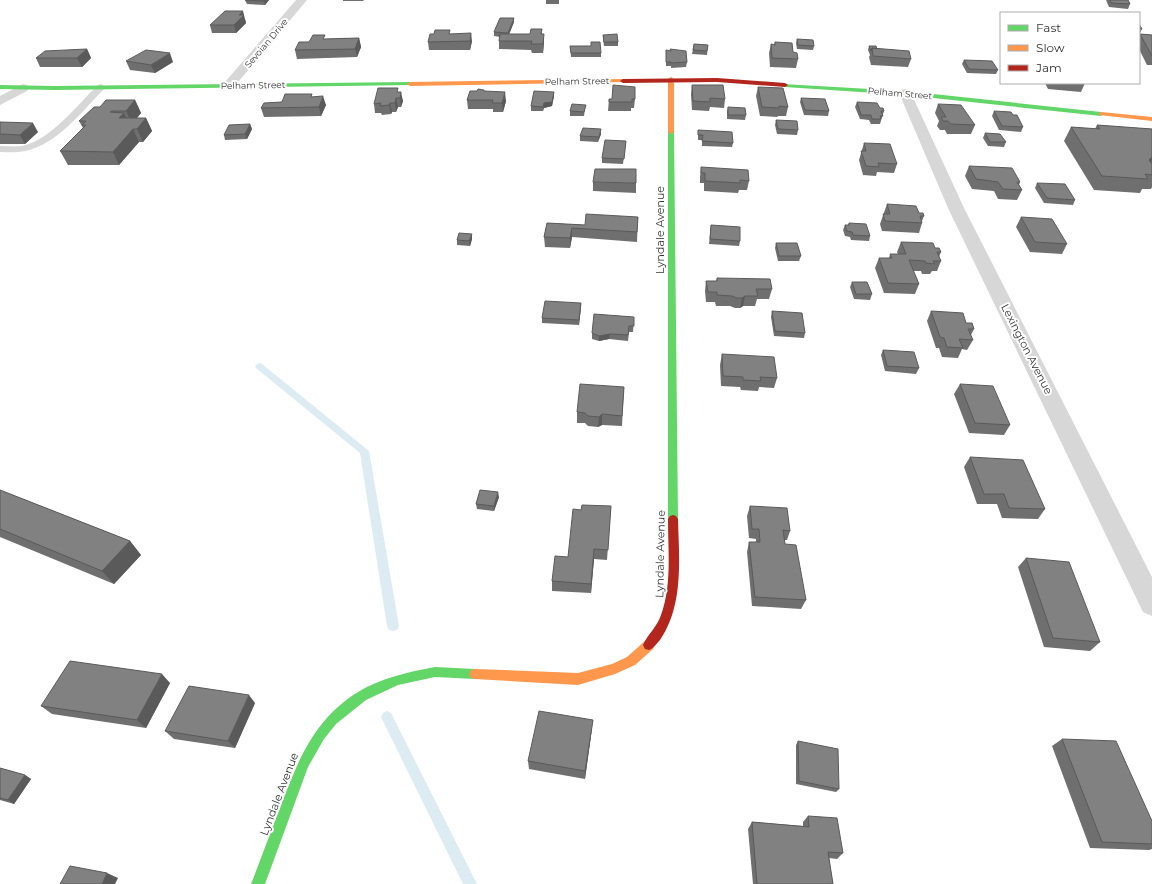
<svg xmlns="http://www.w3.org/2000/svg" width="1152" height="884" font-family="Montserrat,sans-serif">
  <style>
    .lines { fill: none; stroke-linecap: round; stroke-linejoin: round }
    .stream { fill: #ddebf3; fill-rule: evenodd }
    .lane { fill: #d7d7d7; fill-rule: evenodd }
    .street { fill: #d7d7d7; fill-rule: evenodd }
    .fast { fill: #63d668; fill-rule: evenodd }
    .slow { fill: #ff974d; fill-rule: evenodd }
    .jam { fill: #b3261e; fill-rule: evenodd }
    .wall { fill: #6f6f6f }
    .shaded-wall { fill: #5a5a5a }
    .building { fill: #818181; stroke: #5a5a5a }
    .labels { text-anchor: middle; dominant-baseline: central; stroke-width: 4; stroke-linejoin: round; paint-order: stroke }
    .far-street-label { font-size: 9px; fill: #333; stroke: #fff }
    .street-label { font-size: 11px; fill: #333; stroke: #fff }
  </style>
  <rect width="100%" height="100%" fill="#fff"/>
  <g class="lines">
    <!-- stream -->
    <path class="stream" d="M259,363l3,1 107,87 30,175 -2,4 -4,1 -4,-1 -2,-4 -27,-173 -104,-85 -1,-2z
      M387,711l4,2 86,171h-14l-80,-163 -2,-4 2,-4z"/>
    <!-- lane -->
    <path class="lane" d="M101,84l4,3 -1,2c-23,23 -46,55 -79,62 -8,2 -17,1 -25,1v-6c7,0 15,1 22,0 29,-6 55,-41 76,-61z"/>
    <!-- street -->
    <path class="street" d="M296,0h11l-74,88h-8l-2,-3 2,-3z
      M23,84l4,1 2,3 -2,3 -27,14v-9z
      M905,89l4,1 2,3 53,115 188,369v39l-9,-4 -195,-404 -49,-115 2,-3z"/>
    <!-- fast -->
    <path class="fast" d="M410,82l3,2 -1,1 -357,5 -55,-1v-4l55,1z
      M783,84l122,7 196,21 3,2 -3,2 -196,-21 -120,-8 -3,-2z
      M671,130l3,2 4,387 -2,3 -3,1 -3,-1 -2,-3v-387z
      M435,667l40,2 4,1 2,4 -2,4 -4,1 -40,-2 -37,8 -32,15 -30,24 -12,15 -16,28 -43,117h-14c10,-25 19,-51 29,-76 18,-47 33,-88 78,-116 23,-14 50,-20 77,-25z"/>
    <!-- slow -->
    <path class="slow" d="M671,77l3,2v53l-3,2 -3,-2v-53z
      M623,79l2,1v2l-215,4 -3,-2 3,-2z
      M1101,112l51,5v4l-53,-6 -1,-1z
      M649,640l4,1 2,4 -2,4 -18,16 -20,9 -37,11 -103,-6 -4,-1 -2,-4 2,-4 4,-1 103,4 34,-9 15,-7 18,-16z"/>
    <!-- jam -->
    <path class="jam" d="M717,78l68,5 3,2 -3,2 -68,-5 -94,1 -3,-2 3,-2z
      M673,515l3,1 2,3c1,40 6,86 -18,121 -4,4 -6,8 -11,10l-4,-1 -2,-4c5,-11 14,-18 18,-30 11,-30 7,-64 7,-96l2,-3z"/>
  </g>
  <!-- wall -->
  <path class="wall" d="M245,0h24l-4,5 -18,-1z
    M343,0h21l-1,1h-20z
    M546,0h13v4h-13z
    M1106,0h22l2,4 -2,5 -19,-2z
    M245,19l1,4 -10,10h-24l-2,-8z
    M514,22l-5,12h21l12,-5v5l2,8 -1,11h-11l-1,-3 -32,-1v-8l1,-4 -6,-1v-4z
    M1139,24l3,5 -2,4h-1z
    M450,34l22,7 -2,9h-41l-1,-8z
    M1140,34l12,1v30h-5l-8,-16v-13z
    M603,35l15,7v4h-14l-1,-7z
    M359,38l2,9 -4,10 -60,2 -2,-9 14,-8 17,-3z
    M797,39l17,7 -1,4 -16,-1 -1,-6z
    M591,42l10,11v4h-30l-1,-11h21z
    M775,42l18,10 5,7 -2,9 -26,-1 -1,-14 2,-9 3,1z
    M694,44l14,1 -1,10 -15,-1z
    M869,46l42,13 -3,8 -37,-2 -2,-8 1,-2 -2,-5z
    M87,49l4,9 -9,9h-42l-4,-9z
    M666,50l21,12 -1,5 -15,1v-2h-5z
    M964,60l34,10 -2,4 -29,-1 -5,-9z
    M126,61l47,1 -18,11 -25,-3z
    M1045,83h40l-4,9 -33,-3z
    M692,85l33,14 -1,9 -14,-1 -1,4 -17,-1 -1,-16z
    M758,87l30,20 -2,9h-8l-1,1 -17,-1 -4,-20z
    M484,90v1l22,10 -3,11h-10v-3h-25l-1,-9 10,-9z
    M399,92l4,9 -2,6h-3l-2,5h-4l-1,2 -9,1 -1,-2h-6l-1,-9z
    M554,92v4l-2,10 -8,2 -1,3h-12v-5z
    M313,97l13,8 -5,11 -57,1 -3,-9 21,-6z
    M801,98l28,13 -1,5 -24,-1 -4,-13z
    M609,99h26l-1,9h-3v3h-23z
    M135,100l6,13 -4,5h9l6,13 -9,11h-4l-20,23h-51l-8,-14 23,-23 -4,-7 21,-14z
    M857,102l23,6 4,3 -4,13h-9l-2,-4 -9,-1 -5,-12z
    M938,104l37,21 -4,9h-24l-2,-4h-5l-3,-4 2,-5 -4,-8z
    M728,107l18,8 -1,5 -18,-1v-8z
    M585,109l-1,7h-14v-5z
    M994,111l29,16 -2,5 -22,-2 -7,-14z
    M776,120l22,10 -1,5 -20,-1 -2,-9z
    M0,122l38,10 -13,12h-25z
    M250,124l2,5 -5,10 -22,1 -1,-5z
    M1097,125l55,4v58l-1,2h-9l-2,4 -46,-3 -30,-49 7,-14 24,2z
    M698,130l35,13 -1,4 -30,-1v-6h-4z
    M985,133l21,9 -2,5 -16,-1 -5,-8z
    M601,134l-3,8 -18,-1v-5z
    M626,141l-3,23 -21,-1v-5z
    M864,143l33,21 -3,9 -17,-1 -1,4 -13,-1 -4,-15z
    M969,166l51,16 -1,3 3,5 -5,10 -19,-1 -4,-8 -22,-2 -7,-13z
    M701,167l48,14 -2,9h-8l-1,3 -34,-2v-8h-4v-6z
    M593,182l43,1v10l-43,-2z
    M1037,183l38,17 -2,5 -29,-2 -9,-15z
    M887,204l32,9 5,3 -2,5v2l-3,10 -37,-2 -2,-7z
    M638,217l-1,25 -65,-5 -2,11 -25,-1 -1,-10 3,-14 38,2z
    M1021,217l46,27 -5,10 -32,-2 -14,-25z
    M849,223l21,13 -1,5 -18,-1 -1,-3 -5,-1 -2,-6 2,-5h3z
    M711,225l29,16 -1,5 -30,-2z
    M472,234v5l-2,7 -13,-1v-5z
    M901,242l34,6 6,4 -2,5 2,4 -4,10h-5l-2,3h-8l-1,-3h-8l6,13 -4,10 -31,-1 -9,-25 4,-10h10l1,-4h8l-1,-2z
    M776,243l25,13 -2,5h-21l-3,-13z
    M717,278l55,11 -3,10h-12l-2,7h-12l-3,2h-5l-5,-2h-14l-1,-4h-9l-1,-11 1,-10h10z
    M852,282l20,12 -2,6 -16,-1 -4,-12z
    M581,303l-2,22 -37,-2v-5z
    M772,311l33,22 -1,5 -30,-2 -3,-19z
    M931,311l35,12 8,6 -3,6 2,5 -6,10 -5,-1 -4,9 -16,-1 -3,-9h-3l-9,-27z
    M634,317l-1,15h-4l-1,9 -19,-2 -10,2 -7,-2v-6z
    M883,350l36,18 -3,6 -31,-3 -4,-16z
    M722,354l55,24 -3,10 -15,-1 -1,4 -17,-1 -1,-3 -19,-1 -1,-21z
    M960,384l50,41 -6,10 -35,-2 -15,-39z
    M624,387l-2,39 -20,-1 -4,2 -10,-1 -3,-3h-8v-11z
    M970,457l75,52 -7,10 -36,-1 -5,-14h-20l-13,-37z
    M0,490l130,51 11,14 -27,29 -114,-47z
    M499,497l-5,14 -17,-2 -1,-5z
    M611,506l-4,54 -13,-1 -3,34 -39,-2v-10l16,-24 13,-47z
    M750,506l40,25 -3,9h-3l1,4 21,56 -5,9 -49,-3 -5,-54 2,-10h7v-3l-7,-1 -2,-22z
    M1026,558l74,84 -10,9 -46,-4 -26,-80z
    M170,683l-24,45 -94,-14 -11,-8z
    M255,703l-20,45 -61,-9 -9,-8z
    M592,728l-7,51 -56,-10 -1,-8z
    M1062,739l90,82v28l-3,1 -59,-2 -38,-102z
    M798,741l41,48 -3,3 -40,-8v-39z
    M0,768l25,7 6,4 -17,25 -14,-4z
    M808,816l35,37 -6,6 -8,-1 4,26h-80l-5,-55 4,-7 51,4v-4z"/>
  <!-- shaded-wall -->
  <path class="shaded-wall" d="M264,0h5l-4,5 -1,-4z
    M243,11l3,12 -10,10 -2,-8 5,-10z
    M514,18v4l-6,15v-4z
    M471,33l1,8 -2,9v-9z
    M544,34v8l-1,11v-9z
    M359,38l2,9 -4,10 -2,-8z
    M87,49l4,9 -9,9 -5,-9z
    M170,53l3,9 -18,11 -4,-8z
    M401,92l2,9 -2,6 -1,-9z
    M505,92l1,9 -3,11 -1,-9z
    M554,92v4l-2,10 -8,2 -1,3 1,-8z
    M323,96l3,9 -5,11 -2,-9z
    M396,98l2,9 -2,5 -1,-9z
    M135,100l6,13 -9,11 -6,-13z
    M390,103l2,9 -1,2 -2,-9z
    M124,113l6,13 -11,-8z
    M146,118l6,13 -9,11 -6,-13z
    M33,123l5,9 -13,12 -5,-9z
    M250,124l2,5 -5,10 -2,-5z
    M133,129l6,13 -20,23 -6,-13z
    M601,129v5l-3,8 1,-5z
    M1152,157v4l-3,5v-6z
    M572,228v9l-2,11v-10z
    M472,234v5l-2,7 -1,-5z
    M745,296l-2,10 -3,2 2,-10z
    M581,303v5l-2,17v-5z
    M610,334l-1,5 -10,2v-5z
    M602,414v11l-4,2 1,-10z
    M498,492l1,5 -5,14v-5z
    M130,541l11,14 -27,29 -12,-13z
    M594,549v10l-3,34v-9z
    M162,674l8,9 -24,45 -9,-8z
    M249,695l6,8 -20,45 -7,-7z
    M593,720l-1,8 -7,51v-8z
    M25,775l6,4 -17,25 -6,-4z
    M107,873l11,5 -3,6h-13z"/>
  <!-- building -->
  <path class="building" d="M245,0h19v1z
    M1110,0h18l2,4 -19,-1z
    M225,11h18l-4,4h5l-10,10h-24z
    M500,18h14l-6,15 -14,-1z
    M1139,24l3,5 -3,-1z
    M531,29h11l-1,5h3l-1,10h-12l1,-3h-33l1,-7h30z
    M435,30h15l-1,4 22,-1 -1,8 -42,1 2,-8h4z
    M617,34l1,8h-14l-1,-7z
    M1140,34l12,1v21z
    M313,35h12l-2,4 36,-1 -4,11 -60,1 4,-8h10z
    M797,39l16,1 1,6 -16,-1z
    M591,42h9l1,11h-30l-1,-7h21z
    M775,42l17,1 1,9 4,1 1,6 -26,-1 -1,-14 4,1z
    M694,44l14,1 -1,6 -14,-1z
    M869,46h7l1,3 -5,-1 -1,3z
    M872,48l37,3 2,8 -38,-3z
    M87,49l-10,9h-41l9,-7z
    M670,49l16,2 1,11 -16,1v-1h-5v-12l5,1z
    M146,50l24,3 -19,12 -25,-4z
    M964,60l28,1 6,9 -29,-1z
    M613,85l22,2v12h-3v3h-23v-3h3z
    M692,85h31l2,14 -15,-1v4l-17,-1z
    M758,87l25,1 5,19 -9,-1v2l-17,-1z
    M378,88h20l-1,4h4l-1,6h-4l-1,5h-5l-1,2 -9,1 1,-3 -7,1z
    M478,89l6,1v1l21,1 -3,11h-10l1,-3h-26l3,-9h7z
    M534,91l20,1 -2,10 -8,1 -1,4 -12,-1z
    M285,94h27l-1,3 12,-1 -4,11 -58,1 3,-5 18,-1z
    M801,98l24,1 4,12 -24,-1z
    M106,100h29l-9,11h-14l-2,1 14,1 -5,5h27l-9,11h-4l-20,23 -53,-1 26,-26h-4l4,-4h-7l15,-14h6z
    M857,102l20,1 3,5h3l1,3h-3l2,5h-3l1,3h-9l-1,-4h-10z
    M572,104l14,1 -2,7 -14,-1z
    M938,104l23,1 14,20 -24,-1 -3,-3h-5l-2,-4h5z
    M728,107l17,1 1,7h-18z
    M994,111l17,1 2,3h4l6,12 -21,-1z
    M776,120l21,1 1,9 -20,-1z
    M0,122l33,1 -13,12 -20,-1z
    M250,124l-5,10 -21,1 5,-10z
    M1097,125l55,4v28l-3,3 3,4v11l-7,-1 3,5 -46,-3 -31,-49 29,2z
    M583,128l18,1 -2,8 -19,-1z
    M698,130l34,2 1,11 -31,-2 1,-6h-5z
    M985,133l15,1 6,8h-16z
    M605,140l21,1 -2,18 -22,-1z
    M864,143l26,1 7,20 -19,-1 1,4 -13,-1 -5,-15h5z
    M969,166l43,2 8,14h-3l5,8 -19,-1 -5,-7 -22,-3z
    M701,167l47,3 1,11 -9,-1v3l-35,-2v-8h-4z
    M595,169h41v14l-43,-1z
    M1037,183l28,1 10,16 -28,-2z
    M887,204l29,2 3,7h4l1,3h-4l2,7 -37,-2 -2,-7h7z
    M586,214l52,3 -1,15 -65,-4 -2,10 -26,-1 3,-14 38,2z
    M1021,217l31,2 15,25 -32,-2z
    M849,223l17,1 4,12 -17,-1 -1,-3 -5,-1 -2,-6h4z
    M711,225l29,2v14l-30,-2z
    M459,233l13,1 -3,7 -12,-1z
    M901,242l32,1 2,5h4l2,4h-4l4,9h-8l2,3 -9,-1 -1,-2 -16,-1 10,24 -31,-1 -9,-25h13l-2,-4h16z
    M776,243h21l4,13h-22z
    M717,278l53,1 2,10h-16l2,7h-13l-3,2h-5l-5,-2 -15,-1v-3h-9l-2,-11h11z
    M852,282h15l5,12h-16z
    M545,301l36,2 -2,17 -37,-2z
    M772,311l30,2 3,20 -30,-2z
    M931,311l32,2 3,10h6l2,6h-6l5,11 -14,-1 4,9 -16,-1 -3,-9 -4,-1z
    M594,314l40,3v9h-5l-1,9 -18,-1 -11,2 -7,-3z
    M883,350l31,2 5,16 -32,-2z
    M722,354l52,3 3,21 -17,-1 1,4 -18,-1v-3l-20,-1z
    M580,384l44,3 -2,29 -20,-2 -3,3 -11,-1 -3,-3 -8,-1z
    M960,384l33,2 17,39 -35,-2z
    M970,457l53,3 22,49 -36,-1 -5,-14h-20z
    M0,490l130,51 -28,30 -102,-42z
    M480,490l18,2 -4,14 -18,-2z
    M582,505l29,1 -3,44 -14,-1 -3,35 -39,-3 3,-25 13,1 5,-48 8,1z
    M750,506l37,2 3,23 -7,-1 2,14 11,1 10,55 -51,-3 -6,-55h11l-1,-13h-7z
    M1026,558l43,4 31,80 -47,-4z
    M70,661l92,13 -25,46 -96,-14z
    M189,686l60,9 -21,46 -63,-10z
    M539,711l54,9 -8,51 -57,-10z
    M1062,739l54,2 36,80v23l-50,-2z
    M798,741l40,8 1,40 -40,-8z
    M0,768l25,7 -17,25 -8,-2z
    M808,816l29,2 6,35 -15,-1 5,32h-76l-5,-62 57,5z
    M70,866l37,7 -5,11h-42z"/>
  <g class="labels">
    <!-- far-street labels -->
    <g class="far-street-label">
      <text transform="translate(266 43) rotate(-50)">Sevoian Drive</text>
      <text transform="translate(577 81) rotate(-1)">Pelham Street</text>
      <text transform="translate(253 85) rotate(-1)">Pelham Street</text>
      <text transform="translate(900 93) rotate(5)">Pelham Street</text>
    </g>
    <!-- street labels -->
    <g class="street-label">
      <text transform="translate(660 230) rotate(-90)">Lyndale Avenue</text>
      <text transform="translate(1027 349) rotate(63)">Lexington Avenue</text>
      <text transform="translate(660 554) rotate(-89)">Lyndale Avenue</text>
      <text transform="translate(279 794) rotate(-69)">Lyndale Avenue</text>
    </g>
  </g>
  <!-- legend -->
  <rect x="1000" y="12" width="140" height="72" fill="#ffffff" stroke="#adadad"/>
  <rect x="1008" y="25" width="20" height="6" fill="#63d668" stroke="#adadad"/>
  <text x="1036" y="32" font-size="12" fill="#333333">Fast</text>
  <rect x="1008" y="45" width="20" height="6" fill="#ff974d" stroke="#adadad"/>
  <text x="1036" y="52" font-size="12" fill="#333333">Slow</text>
  <rect x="1008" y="65" width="20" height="6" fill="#b3261e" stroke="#adadad"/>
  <text x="1036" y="72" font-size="12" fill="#333333">Jam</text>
</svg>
